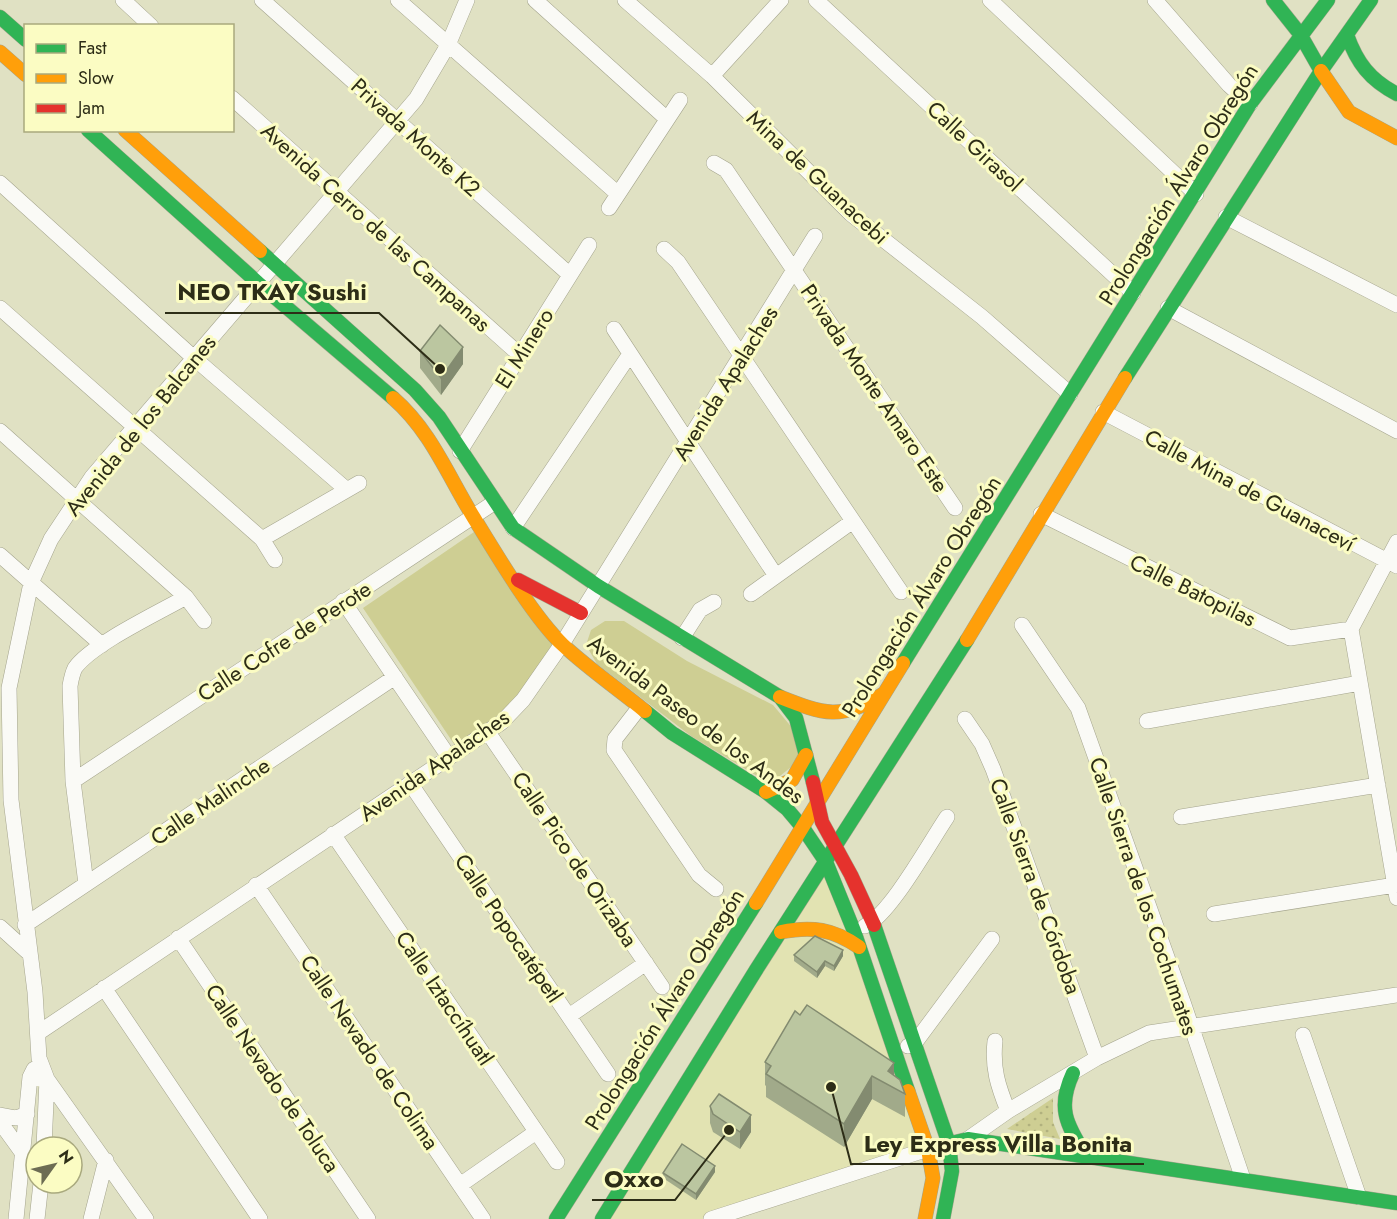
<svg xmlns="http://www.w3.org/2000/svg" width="1397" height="1219" font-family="Jost,sans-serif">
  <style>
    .built { fill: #e2e3b2 }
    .grass { fill: url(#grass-dots) }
    .green { fill: #cece93 }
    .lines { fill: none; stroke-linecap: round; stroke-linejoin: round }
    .street-casing { stroke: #a4a48d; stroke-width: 16 }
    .fast-casing { stroke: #a4a48d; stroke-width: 15 }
    .slow-casing { stroke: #a4a48d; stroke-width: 15 }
    .jam-casing { stroke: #a4a48d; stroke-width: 15 }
    .street { stroke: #fafaf6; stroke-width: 15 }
    .fast { stroke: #30b455; stroke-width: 14 }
    .slow { stroke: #ff9f0a; stroke-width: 14 }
    .jam { stroke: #e5322d; stroke-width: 14 }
    .wall { fill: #a1aa8a }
    .shaded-wall { fill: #838b70 }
    .building { fill: #bbc6a0; stroke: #838b70; stroke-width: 1.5 }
    .labels { text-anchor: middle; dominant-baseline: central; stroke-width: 6; stroke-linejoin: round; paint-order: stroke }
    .street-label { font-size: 22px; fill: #2d2d17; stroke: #fbfcc3 }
    .leader { fill: none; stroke: #2d2d17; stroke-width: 2 }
    .callout-dot { fill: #2d2d17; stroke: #fbfcc3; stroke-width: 2 }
    .callout-label { font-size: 24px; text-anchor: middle; font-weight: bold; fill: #2d2d17; stroke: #fbfcc3; stroke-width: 6; stroke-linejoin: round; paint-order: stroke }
  </style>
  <defs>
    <pattern id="grass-dots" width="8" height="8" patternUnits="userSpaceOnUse" patternTransform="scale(1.5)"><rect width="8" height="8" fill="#cece93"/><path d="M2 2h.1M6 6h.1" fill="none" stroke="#b1b17e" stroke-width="1.8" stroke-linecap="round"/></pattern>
  </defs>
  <rect width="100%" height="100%" fill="#e0e1c3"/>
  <!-- built -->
  <path class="built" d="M826,862l102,287 -225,70h-100z"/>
  <!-- grass -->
  <path class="grass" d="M1053,1098v24l7,17 -53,-10z"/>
  <!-- green -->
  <path class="green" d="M474,532l81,115 -43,60 -56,40 -93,-139z
    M605,621h19l63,40 86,44 21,25 7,29 -31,25 -79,-48 -94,-72 -11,-19 5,-15z"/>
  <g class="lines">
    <!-- street casing -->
    <g class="street-casing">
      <path id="street" d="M123,0l28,26
        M262,0l308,275
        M398,0l220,194
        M535,0l132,119
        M625,0l87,76 139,138 131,103 88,77
        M816,0l317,293
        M990,0l206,194
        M1155,0l74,85 21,19
        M712,76l69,-76
        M232,98l288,257
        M714,163l12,7 229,338
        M0,183l194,175 153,132
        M609,208l71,-108
        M1226,217l171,88
        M664,249l14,13 223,330
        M0,308l262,231 13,21
        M1168,308l229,123
        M614,329l162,247
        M1103,412l294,154
        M0,431l186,166 18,24
        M460,451l129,-206
        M1041,514l249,124 61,-9
        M513,528l117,-174
        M262,539l97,-56
        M0,555l102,90
        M751,594l102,-73
        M343,601l106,156
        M1022,625l56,83 105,294 60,177
        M1351,629l46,269
        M1351,629l46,-87
        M682,638l18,-28 14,-8
        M639,708l-24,31 -1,11 85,125 17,14
        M965,719l17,25 11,25 104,289
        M1147,721l213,-38
        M487,731l175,256
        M73,781l422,-279
        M410,783l198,291
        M1181,817l197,-32
        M333,834l224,328
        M86,884l-13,-103 -3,-95c1,-6 2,-12 5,-18 17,-24 83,-55 111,-71
        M256,885l227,334
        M1214,914l181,-29
        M25,925l370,-248
        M865,926c25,-11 65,-84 82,-109
        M0,927l30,27
        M178,938l190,281
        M104,988l156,231
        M569,1016l77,-53
        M38,1033l464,-311 21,-22 39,-56 253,-408
        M1303,1035l56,162
        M995,1041c-3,27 3,45 13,70
        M908,1046l6,-2 78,-105
        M30,1077l17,2 99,140
        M0,1115l16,3 11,-4
        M0,1122l24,33
        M968,1139l40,-28 89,-53 52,-25 248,-38
        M44,1147l3,-68 -8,-21 -4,-66 -24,-192 -2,-112 22,-105 20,-44 41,-62 324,-378 32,-54 19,-45
        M460,1185l76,-53
        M16,1219l14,-142 4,-8
        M37,1219l4,-36
        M91,1219l15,-59
        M711,1219l217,-70"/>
    </g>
    <!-- fast casing -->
    <g class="fast-casing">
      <path id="fast" d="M1273,0l27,34 21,37
        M0,17l26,23
        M1347,35c10,28 23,45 50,59
        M88,130l170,153 135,115
        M260,251l155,139 24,27 74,111 85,58 182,111 16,21 17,64
        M1125,378l196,-307 50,-71
        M903,663l347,-559 78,-104
        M645,711l27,22 94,59 21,17 16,19 23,34 28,69 54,160
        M874,925l75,219 3,27 -9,48
        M1073,1073c-16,34 -7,51 12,81
        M935,1147l33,-8 429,64
        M556,1219l200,-316
        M602,1219l154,-249 211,-330"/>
    </g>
    <!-- slow casing -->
    <g class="slow-casing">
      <path id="slow" d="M0,52l26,23
        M1321,71l28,41 48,26
        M125,130l135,121
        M393,398c38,33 55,78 81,120 22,36 60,100 89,127 26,24 55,44 82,66
        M967,640l158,-262
        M780,697c43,17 62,24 103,-3
        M766,792l26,-12 14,-25
        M756,903l147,-240
        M781,932c31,-6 52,-3 78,15
        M908,1091l20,58 5,29 -8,41"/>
    </g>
    <!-- jam casing -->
    <g class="jam-casing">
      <path id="jam" d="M518,580l63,33
        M813,782l9,40 29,53 23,50"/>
    </g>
    <!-- street -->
    <use href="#street" class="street"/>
    <!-- fast -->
    <use href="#fast" class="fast"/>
    <!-- slow -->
    <use href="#slow" class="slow"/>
    <!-- jam -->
    <use href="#jam" class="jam"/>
  </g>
  <!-- wall -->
  <path class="wall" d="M420,351l43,13 -22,31 -21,-27z
    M794,955l49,1 -9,15 -9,-5 -8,12 -23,-17z
    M765,1062l129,14 11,18v23l-33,-18 -28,48 -78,-50v-11l-1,-1z
    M710,1106l41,26 -11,17 -27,-17 -3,-9z
    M715,1172l-19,28 -33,-22v-5z"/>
  <!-- shaded-wall -->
  <path class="shaded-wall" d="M463,347v17l-22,31v-17z
    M843,950v6l-9,15v-5z
    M825,961v5l-8,12v-6z
    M894,1063v23l-6,-15z
    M872,1076v23l-28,48v-23z
    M751,1115v17l-11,17v-17z
    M715,1166v6l-19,28v-6z"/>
  <!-- building -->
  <path class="building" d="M440,325l23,22 -22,31 -21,-27z
    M815,936l28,14 -9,16 -9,-5 -8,11 -23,-17z
    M807,1005l87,58 -6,8 12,9 5,14 -33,-18 -28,48 -78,-50 5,-8 -6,-4 30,-51 5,4z
    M719,1094l32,21 -11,17 -27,-18 -3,-8z
    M682,1144l33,22 -19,28 -33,-21z"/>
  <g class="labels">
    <!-- street labels -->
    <g class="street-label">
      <text transform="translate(416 137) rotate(42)">Privada Monte K2</text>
      <text transform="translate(975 146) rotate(43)">Calle Girasol</text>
      <text transform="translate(818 177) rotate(43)">Mina de Guanacebi</text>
      <text transform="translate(1178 184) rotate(-58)">Prolongación Álvaro Obregón</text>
      <text transform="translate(376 227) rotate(42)">Avenida Cerro de las Campanas</text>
      <text transform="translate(524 348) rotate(-58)">El Minero</text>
      <text transform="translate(725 383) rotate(-58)">Avenida Apalaches</text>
      <text transform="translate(875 388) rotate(56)">Privada Monte Amaro Este</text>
      <text transform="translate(140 425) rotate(-51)">Avenida de los Balcanes</text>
      <text transform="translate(1250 490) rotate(28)">Calle Mina de Guanaceví</text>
      <text transform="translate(1193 590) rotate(26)">Calle Batopilas</text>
      <text transform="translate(921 596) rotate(-58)">Prolongación Álvaro Obregón</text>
      <text transform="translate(284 641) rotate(-33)">Calle Cofre de Perote</text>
      <text transform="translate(696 719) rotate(37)">Avenida Paseo de los Andes</text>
      <text transform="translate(434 765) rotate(-35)">Avenida Apalaches</text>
      <text transform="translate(210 801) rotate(-34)">Calle Malinche</text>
      <text transform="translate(575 859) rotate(56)">Calle Pico de Orizaba</text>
      <text transform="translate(1036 886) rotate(70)">Calle Sierra de Córdoba</text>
      <text transform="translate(1144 896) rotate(71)">Calle Sierra de los Cochumates</text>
      <text transform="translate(509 928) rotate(56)">Calle Popocatépetl</text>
      <text transform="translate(445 998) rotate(56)">Calle Iztaccíhuatl</text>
      <text transform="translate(664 1009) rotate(-58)">Prolongación Álvaro Obregón</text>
      <text transform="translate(370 1052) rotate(56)">Calle Nevado de Colima</text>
      <text transform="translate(273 1078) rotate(56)">Calle Nevado de Toluca</text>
    </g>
  </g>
  <!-- callouts -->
  <path class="leader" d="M440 369L379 313H165M831 1087L851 1164H1144M729 1130L675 1200H592"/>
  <g class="callout-dot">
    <circle cx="440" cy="369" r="6"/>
    <circle cx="831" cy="1087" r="6"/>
    <circle cx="729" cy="1130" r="6"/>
  </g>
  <g class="callout-label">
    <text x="272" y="300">NEO TKAY Sushi</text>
    <text x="998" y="1152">Ley Express Villa Bonita</text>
    <text x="634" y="1187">Oxxo</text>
  </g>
  <!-- legend -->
  <rect x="24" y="24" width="210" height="108" fill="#fbfcc3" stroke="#a9a97e" stroke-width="1.5"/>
  <rect x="36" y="44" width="30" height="9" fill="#30b455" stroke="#a9a97e" stroke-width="1.5"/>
  <text x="78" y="54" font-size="18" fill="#2d2d17">Fast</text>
  <rect x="36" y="74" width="30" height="9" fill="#ff9f0a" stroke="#a9a97e" stroke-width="1.5"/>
  <text x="78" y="84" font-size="18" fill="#2d2d17">Slow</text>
  <rect x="36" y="104" width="30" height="9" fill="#e5322d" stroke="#a9a97e" stroke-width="1.5"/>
  <text x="78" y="114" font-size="18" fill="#2d2d17">Jam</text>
  <!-- north arrow -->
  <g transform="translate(54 1165) rotate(56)"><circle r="28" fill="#fbfcc3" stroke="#a9a97e" stroke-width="1.5"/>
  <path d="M0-4.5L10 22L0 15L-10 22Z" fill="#6c6c53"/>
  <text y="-9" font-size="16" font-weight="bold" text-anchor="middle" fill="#2d2d17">N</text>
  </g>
</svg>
